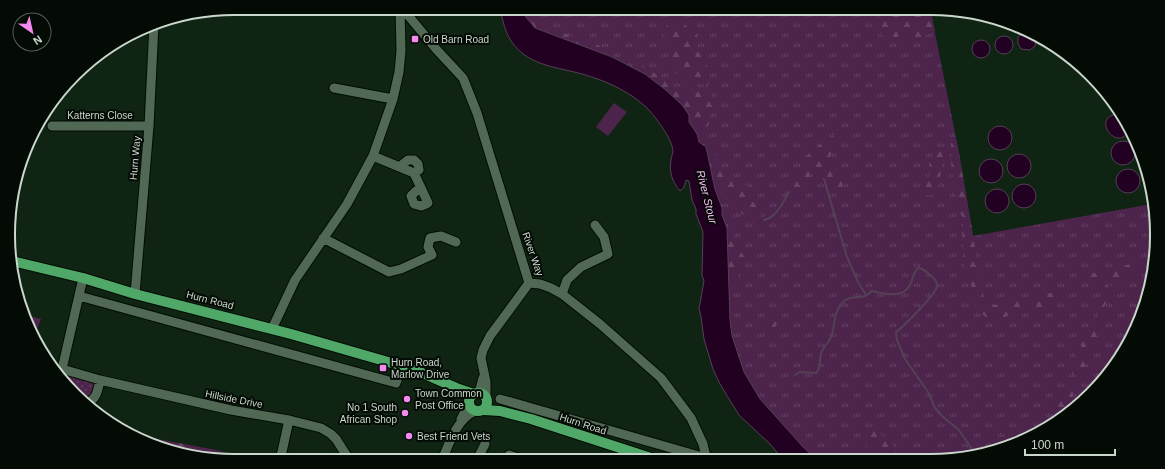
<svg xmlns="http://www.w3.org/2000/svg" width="1165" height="469" font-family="Arial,sans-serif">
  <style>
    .grass { fill: url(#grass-tufts) }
    .forest { fill: url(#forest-firs) }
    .park { fill: url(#park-dots) }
    .pitch { fill: #4d244c }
    .water { fill: #202; stroke: #544055 }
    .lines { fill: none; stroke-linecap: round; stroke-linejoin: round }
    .stream { stroke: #544055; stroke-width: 2 }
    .minor-casing { stroke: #000d02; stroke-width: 11 }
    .major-casing { stroke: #000d02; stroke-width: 12 }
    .minor { stroke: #516855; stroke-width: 9 }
    .major { stroke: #50a868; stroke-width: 10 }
    .poi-dot { fill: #f489f0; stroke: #040b05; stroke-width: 1.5 }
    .labels { text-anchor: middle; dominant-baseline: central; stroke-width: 4; stroke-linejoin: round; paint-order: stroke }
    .poi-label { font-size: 10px; fill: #cad7cc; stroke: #040b05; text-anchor: start }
    .street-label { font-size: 10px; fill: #cad7cc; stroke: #040b05 }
    .water-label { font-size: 11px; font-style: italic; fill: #ffbcfb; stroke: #040b05 }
    .rim { fill: none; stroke: #cad7cc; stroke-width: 2 }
  </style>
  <defs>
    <pattern id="grass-tufts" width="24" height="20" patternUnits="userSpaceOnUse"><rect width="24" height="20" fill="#4d244c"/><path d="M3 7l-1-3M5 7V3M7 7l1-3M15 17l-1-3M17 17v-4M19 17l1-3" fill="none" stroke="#654365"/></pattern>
    <pattern id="forest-firs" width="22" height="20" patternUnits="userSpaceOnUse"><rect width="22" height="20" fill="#4d244c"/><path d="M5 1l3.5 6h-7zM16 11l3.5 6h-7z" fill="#654365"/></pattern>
    <pattern id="park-dots" width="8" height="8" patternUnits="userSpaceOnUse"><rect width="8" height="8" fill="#4d244c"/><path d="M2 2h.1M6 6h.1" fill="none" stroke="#654365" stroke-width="1.8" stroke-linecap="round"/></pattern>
  </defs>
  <rect width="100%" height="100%" fill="#102414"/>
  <!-- grass -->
  <path class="grass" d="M522,8h408l26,130 17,98 179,-32 4,15 -11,88 -26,53 -39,45 -63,39 -57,15h-144l-13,-12 -43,-48 -16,-27 -12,-36 -2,-16 -3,-92 -6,-13 1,-7 -7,-19 -6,-31 -10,-16 -1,-4 -86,-81 -77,-29z"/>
  <!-- forest -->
  <path class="forest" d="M522,8h12c8,22 46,30 66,38l2,3 1,5 -68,-26 -10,-12z
    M880,8h50l5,23c-8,4 -21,10 -30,10l-6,-5 -8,4 -10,-5z
    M673,18l7,6h5l3,4 9,6 2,10 -3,1 -1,3c9,10 19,25 12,39l-6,-3 -10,2 -2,-7 -13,-6 -5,-8 -2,-15 -5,-16 5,-15z
    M642,65l33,22 8,-1c8,6 14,7 23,4l7,6 1,10 -4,3v10l-2,7 -14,4 -5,-8v-7l-7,-10 -15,-14 -22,-17z
    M836,134c7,13 -10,18 -6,31 8,3 14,9 16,17 -17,23 -22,-13 -34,-14l-2,1v8c-5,8 -12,20 -23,18l-1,-3c8,-15 19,-39 35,-48 1,-1 4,-1 5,-2 4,-3 5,-6 10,-8z
    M954,141h3l27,158 11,6 64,-14 11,-12 81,-20 -1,7c-4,1 -9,0 -13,2 -7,3 -9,13 -14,19 -18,-7 -43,-12 -59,3 -4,5 -7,12 -12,17h-27l-10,4 -14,9 -9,1 -6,-3 -11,-13 -7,-34 -4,-6 -2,-32 2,-11 -1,-4 -6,-10 -6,-46v-19z
    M706,147l8,3c3,14 15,31 28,37l6,-2c-8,21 19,14 12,35l-5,3 -5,-2 -3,-5 -9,-4 -7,-12 -6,-8 -4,1 -6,-4z
    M936,150l6,1c2,6 -3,34 -5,40l-8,5 -7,-3 9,-22 -2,-7 2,-6z
    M727,228l5,1c5,13 -4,17 11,25l3,9 -9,9 2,3 -1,3 -9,2z
    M1108,284l4,2 2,9 -9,10 -5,13v18l-9,11 -6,22 -6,2 -2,4h-4l-1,-4h-1c1,-9 2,-19 11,-23l-2,-4 2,-12 2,-2 6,1 5,-7 2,-9 6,-13 1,-4 -2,-7 3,-5z
    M774,313l4,5 1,4 -6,6 -12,6c-3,-10 4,-17 13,-21z
    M26,315l15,4 -7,17z
    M1069,375l5,12 -3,20 -3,5 -18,11 1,-5 6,-6v-10l9,-13z
    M869,429c3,1 7,1 9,3 4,3 17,14 18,18 0,4 -2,5 0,9h-8c-4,-7 -14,-9 -21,-12l-3,-9 2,-8z
    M136,435l80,15 31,8 1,3h-14l-72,-12z"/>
  <!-- park -->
  <path class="park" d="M60,373l37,9 -3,13 -10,5z"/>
  <!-- pitch -->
  <path class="pitch" d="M614,103l13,9 -19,24 -12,-9z"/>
  <!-- water -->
  <path class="water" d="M500,8h22l3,8 10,12 77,29 33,17 22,17 15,14 7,10v7l8,12 2,8 7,5 9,42 7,19v7l5,13 3,92 2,16 12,36 16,27 43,48 13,12 -33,1 -12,-15 -32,-30 -19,-31 -7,-15 -9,-30 -3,-22 -2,-8 5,-28 -2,-6 1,-43 -7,-18v-5l-4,-9 -3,-19 -3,-1 -2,7 -4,4c-8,-10 -11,-18 -9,-31 0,-3 2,-6 2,-9 -1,-13 -18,-35 -27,-44 -17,-16 -42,-27 -64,-33 -25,-7 -51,-8 -68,-29 -9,-11 -11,-24 -14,-37z
    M1024,32l12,7 -1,7 -5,4 -9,-1 -3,-6v-6z
    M995 45a9 9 0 1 1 18 0a9 9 0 1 1-18 0Z
    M972 49a9 9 0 1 1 18 0a9 9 0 1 1-18 0Z
    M1118,114l11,15c-10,26 -40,-12 -11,-15z
    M988 138a12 12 0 1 1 24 0a12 12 0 1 1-24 0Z
    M1111 153a12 12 0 1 1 24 0a12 12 0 1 1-24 0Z
    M1007 166a12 12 0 1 1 24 0a12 12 0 1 1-24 0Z
    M979 171a12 12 0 1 1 24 0a12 12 0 1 1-24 0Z
    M1116 181a12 12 0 1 1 24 0a12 12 0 1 1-24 0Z
    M1012 196a12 12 0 1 1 24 0a12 12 0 1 1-24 0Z
    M985 201a12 12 0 1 1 24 0a12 12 0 1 1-24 0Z"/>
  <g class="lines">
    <!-- stream -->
    <path class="stream" d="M824,179l23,78 11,25 8,13
      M764,220c12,-2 20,-19 25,-28
      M795,375l5,-3 16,1c6,-6 3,-13 5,-20 2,-6 8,-10 10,-16 5,-13 1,-22 11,-34 7,-8 14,-4 23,-7 3,-1 5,-4 7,-5 13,3 30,8 38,-6 3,-6 3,-12 8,-17 6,1 9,4 13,8 3,2 6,6 6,10 0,7 -34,41 -41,46l1,8 8,19 23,33 7,16 7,8 17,14 17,25"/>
    <!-- minor casing -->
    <g class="minor-casing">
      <path id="minor" d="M402,8l34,41 27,29 14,35 52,170
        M334,88l59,11
        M52,126h97
        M373,156l41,17 14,30 -7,3 -7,-2 -3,-8 5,-5 5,-2
        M399,167l9,-7h6l4,4 1,6 -5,3
        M323,238l66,34 12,-3 31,-14 -4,-8 2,-9 11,-2 15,6
        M83,278l-21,91 38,11 131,30 58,10 32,8 10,6 5,5 14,22
        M529,283l11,1 11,4 11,6 38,30 61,54 30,40 12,26 3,13
        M135,294l14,-168 5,-102
        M562,294l5,-14 14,-13 27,-13 -4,-17 -9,-12
        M79,296l317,87 6,-17
        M272,329l23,-49 52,-76 26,-48 20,-57 6,-27 2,-21 -1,-43
        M479,393l4,-15
        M486,398v-16l-5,-24 2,-8 7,-14 39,-53
        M500,399l213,61
        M86,403c11,-3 12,-14 14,-23
        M461,419l8,-15
        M509,455l14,5
        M442,460c8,-18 14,-40 33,-49
        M477,460l8,-16
        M280,461l9,-41"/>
    </g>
    <!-- major casing -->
    <g class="major-casing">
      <path id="major" d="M12,261l71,17 52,16 156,40 111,32 20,7 37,16 15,5
        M469 402a9 9 0 1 1 18 0a9 9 0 1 1-18 0Z
        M484,410l16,1 31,8 126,41"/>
    </g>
    <!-- minor -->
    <use href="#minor" class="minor"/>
    <!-- major -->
    <use href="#major" class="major"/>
  </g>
  <!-- markers -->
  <g class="poi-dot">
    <rect x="411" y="35" width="8" height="8" rx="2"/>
    <rect x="379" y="364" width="8" height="8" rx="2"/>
    <circle cx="407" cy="399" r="4"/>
    <circle cx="405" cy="413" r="4"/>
    <circle cx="409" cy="436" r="4"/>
  </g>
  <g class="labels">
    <!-- poi labels -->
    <g class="poi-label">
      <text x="423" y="39">Old Barn Road</text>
      <text x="391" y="362">Hurn Road,<tspan x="391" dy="12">Marlow Drive</tspan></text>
      <text x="415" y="393">Town Common<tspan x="415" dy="12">Post Office</tspan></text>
      <text x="397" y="407" text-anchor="end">No 1 South<tspan x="397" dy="12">African Shop</tspan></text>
      <text x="417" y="436">Best Friend Vets</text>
    </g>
    <!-- street labels -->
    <g class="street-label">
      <text x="100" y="115">Katterns Close</text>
      <text transform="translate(135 158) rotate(-85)">Hurn Way</text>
      <text transform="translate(533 254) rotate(71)">River Way</text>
      <text transform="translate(210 300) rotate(14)">Hurn Road</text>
      <text transform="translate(234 399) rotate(11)">Hillside Drive</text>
      <text transform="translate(583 424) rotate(18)">Hurn Road</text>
    </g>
    <!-- water labels -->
    <g class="water-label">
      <text transform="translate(707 197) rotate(76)">River Stour</text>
    </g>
  </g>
  <!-- crop -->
  <path d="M0 0H1165V469H0ZM234 15H931A219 219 0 0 1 1150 234V235A219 219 0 0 1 931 454H234A219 219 0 0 1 15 235V234A219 219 0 0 1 234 15Z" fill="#040b05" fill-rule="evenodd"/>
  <path class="rim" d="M234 15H931A219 219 0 0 1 1150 234V235A219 219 0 0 1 931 454H234A219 219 0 0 1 15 235V234A219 219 0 0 1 234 15Z"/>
  <!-- north arrow -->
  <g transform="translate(32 32) rotate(146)"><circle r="19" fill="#040b05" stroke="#535d55"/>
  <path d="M0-3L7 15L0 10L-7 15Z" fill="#f489f0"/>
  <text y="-6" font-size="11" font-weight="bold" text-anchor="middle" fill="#cad7cc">N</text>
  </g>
  <!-- scale -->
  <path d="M1025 449v6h90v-6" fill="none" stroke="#cad7cc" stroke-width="2"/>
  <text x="1031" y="449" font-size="12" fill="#cad7cc" stroke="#040b05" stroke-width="3" paint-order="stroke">100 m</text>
</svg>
